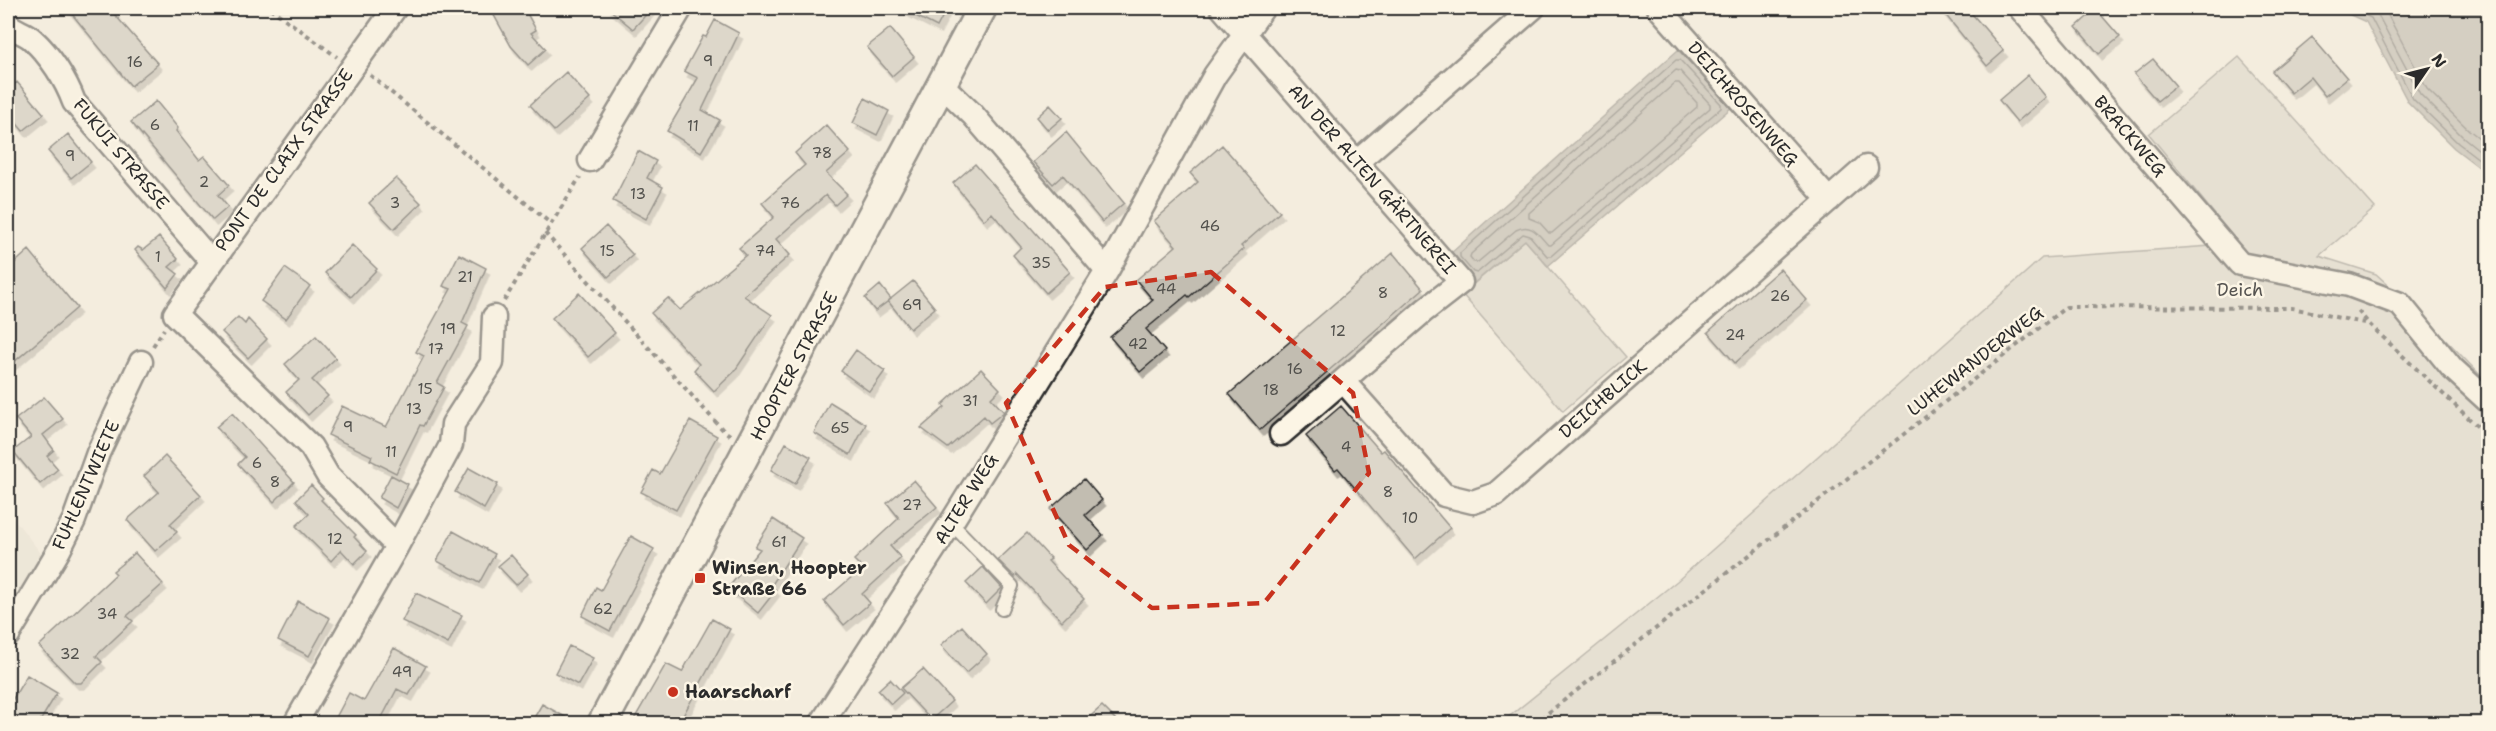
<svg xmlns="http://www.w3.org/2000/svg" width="2496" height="731" font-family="'Shantell Sans',sans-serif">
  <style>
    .built { fill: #e5dfd0 }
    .green { fill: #d6d1c4; stroke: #807e78; stroke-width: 1.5 }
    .water { fill: #afaaa0; stroke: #7a7771; stroke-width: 1.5 }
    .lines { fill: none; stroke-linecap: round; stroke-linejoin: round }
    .shore { stroke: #605e5a; stroke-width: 1.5 }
    .building { fill: #c2bdb1; stroke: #2b2b2b; stroke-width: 1.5; filter: url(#shadow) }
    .service-casing { stroke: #2b2b2b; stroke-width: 16 }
    .minor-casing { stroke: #2b2b2b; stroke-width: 27 }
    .tertiary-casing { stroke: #2b2b2b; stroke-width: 33 }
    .path { stroke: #2b2b2b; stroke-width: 4; stroke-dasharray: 4.5 4.5; stroke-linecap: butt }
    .service { stroke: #fcf5e5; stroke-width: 12 }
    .minor { stroke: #fcf5e5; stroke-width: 22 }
    .tertiary { stroke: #fcf5e5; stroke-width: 28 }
    .marked { fill: none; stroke: #c8321e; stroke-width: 4.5; stroke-dasharray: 12 8; stroke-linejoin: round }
    .poi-dot { fill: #c8321e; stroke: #fcf5e5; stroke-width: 2 }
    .labels { text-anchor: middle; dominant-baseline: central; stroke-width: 5; stroke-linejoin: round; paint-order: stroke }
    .number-label { font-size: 15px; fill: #51504c }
    .street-label { font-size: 18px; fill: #2b2b2b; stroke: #fcf5e5 }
    .park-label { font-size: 18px; fill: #565451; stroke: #fcf5e5 }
    .poi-label { font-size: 18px; font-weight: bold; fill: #2b2b2b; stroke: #fcf5e5; text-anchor: start }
  </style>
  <defs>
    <filter id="shadow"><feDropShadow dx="3.5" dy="6" stdDeviation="0" flood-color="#0004"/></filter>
  </defs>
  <rect width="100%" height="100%" fill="#f4edde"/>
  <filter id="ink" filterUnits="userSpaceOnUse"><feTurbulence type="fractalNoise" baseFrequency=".0167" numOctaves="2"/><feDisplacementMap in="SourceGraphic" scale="12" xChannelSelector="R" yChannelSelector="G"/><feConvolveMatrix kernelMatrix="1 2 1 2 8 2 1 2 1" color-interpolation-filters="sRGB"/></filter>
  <g filter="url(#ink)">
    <!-- built -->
    <path class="built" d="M8,511l35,45 -35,59z"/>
    <!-- green -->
    <path class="green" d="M2239,57l136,151 -56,48 57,18 54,49 58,60v340l-988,1 177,-143 365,-323 197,-14 -90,-110z
      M1525,240l101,117 -63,54 -101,-117z"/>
    <!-- water -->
    <path class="water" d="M2335,8h153v166l-34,-26 -46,-46 -42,-80z
      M1678,50l54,57 -184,159 -23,-26 -51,43 -24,-29z"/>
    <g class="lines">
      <!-- shore -->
      <path class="shore" d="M2350,8l21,10 42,81 45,44 30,23
        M2368,8l10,7 42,79 43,43 25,20
        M2384,8l43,81 42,41 19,15
        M1676,60h4l41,44v4l-170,148h-4l-17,-20 -7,-2 -46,39 -4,-1 -13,-15v-4z
        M1676,70l4,1 30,33v4l-159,137h-3c-10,-11 -17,-23 -32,-15l-38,32h-4l-4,-5 1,-3z
        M1675,83h4l18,20v4l-145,126h-3l-10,-11 -10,-4v-5z"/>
    </g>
    <!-- building -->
    <path class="building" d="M67,8h42l49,56 -27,22z
      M490,8h34l12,22 -5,3 15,16 -18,16 -17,-19z
      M608,8h44l-19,21z
      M900,8h47l-10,19z
      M1940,8h27l37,43 -17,15z
      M2096,9l24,28 -21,17 -23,-27z
      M715,20l24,13 -37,77 18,10 -19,32 -34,-21 31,-53 -14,-7 19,-35 3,1z
      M890,28l24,29 -22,19 -25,-29z
      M2312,37l35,41 -22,18 -15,-19 -19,16 -19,-22z
      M2153,59l23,27 -19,15 -23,-27z
      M566,72l24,27 -36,32 -24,-26z
      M2028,75l18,22 -29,25 -18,-22z
      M17,82l27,32 -21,17 -15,-18v-23z
      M865,98l24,13 -12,24 -24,-12z
      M156,101l22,27 -2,3 23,29 5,-4 25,29 -11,10 10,12 -15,13 -82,-98z
      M1050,105l12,13 -14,12 -11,-13z
      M826,125l24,27 -24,21 21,21 -12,11 -9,-10 -50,44 14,16 -46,41 28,19 -38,57 -20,19 -20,-21 5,-6 -48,-51 17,-15 12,12 66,-55 -7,-7 35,-31 -12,-14 43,-38 -10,-12z
      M1066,132l58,71 -22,19 -39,-47 -10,9 -20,-22z
      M68,134l23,28 -20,16 -23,-27z
      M1222,145l58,67 -39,34 3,3 -55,48 -2,-2 -41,34 19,22 -25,21 -30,-35 43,-37 -17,-20 40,-34 -22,-25 44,-39 -8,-9z
      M638,151l18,10 -9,17 16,9 -17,32 -33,-18z
      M975,164l95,108 -24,21 -33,-38 8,-8 -29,-34 -8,7 -31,-37z
      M396,178l25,25 -27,26 -25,-26z
      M606,226l27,29 -25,22 -26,-29z
      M159,237l19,22 -9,8 9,7 -11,14 -32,-38 3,-3 5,3z
      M352,245l25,24 -26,28 -26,-24z
      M29,250l48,58 -69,59v-98z
      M1393,253l30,36 -163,141 -31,-36z
      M459,254l27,14 -24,55 6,3 -31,57 7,4 -21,39 -3,-1 -24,48 -26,-13 2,-4 -44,-21 14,-29 44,21 38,-71 -8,-4 35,-63 -8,-3z
      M285,268l25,18 -24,33 -25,-18z
      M1780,269l27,31 -72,63 -27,-31z
      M913,281l22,27 -25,21 -22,-28z
      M880,285l11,14 -16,12 -10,-13z
      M579,293l36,40 -27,24 -36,-39z
      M238,317l7,7 3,-5 19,20 -19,19 -26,-26z
      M316,336l20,22 -24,22 16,16 -20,19 -22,-23 13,-12 -14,-16z
      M856,350l29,21 -15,21 -29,-21z
      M981,369l19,20 -9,9 13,14 -14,11 -6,-7 -36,32 -27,-20 24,-21 -3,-2z
      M44,397l19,22 -20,16 11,15 -7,6 11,13 -18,15 -27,-33 18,-14 -15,-18z
      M830,402l36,22 -16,31 -36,-22z
      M1341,406l40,46 3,-2 66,78 -35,31 -77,-91 -3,2 -29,-34z
      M232,413l62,69 -20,20 -36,-38 7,-7 -29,-30z
      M690,421l27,15 -41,74 -35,-18 12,-22 7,4z
      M786,443l25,14 -16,27 -24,-14z
      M165,456l36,39 -31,29 7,8 -22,19 -28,-31 32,-28 -15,-16z
      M469,468l29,16 -14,25 -29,-17z
      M391,475l17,9 -12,24 -17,-10z
      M1084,479l18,21 -17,15 18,20 -16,15 -37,-41z
      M914,480l23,27 -47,39 11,12 -39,36 8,9 -26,22 -20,-24 38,-33 -8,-8 45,-42 -12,-15z
      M311,485l12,13 -2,2 35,35 -2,2 13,14 -13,13 -13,-14 -10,11 -35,-35 13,-12 -13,-14z
      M773,519l29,19 -31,48 5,4 -18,23 -30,-25 32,-39 -5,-2z
      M453,531l42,23 -16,29 -42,-22z
      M1027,533l24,26 -3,2 36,38 -22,22 -45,-47 -2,3 -17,-17z
      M631,536l23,13 -44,82 -28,-15 14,-29 5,3z
      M135,553l28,31 -36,32 6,5 -37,35 6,6 -21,21h-6l-36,-37 77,-72 -3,-3z
      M511,555l17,19 -12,11 -18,-19z
      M983,567l19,21 -16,16 -20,-21z
      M416,593l46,22 -14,29 -46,-23z
      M298,601l32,17 -21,38 -31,-16z
      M712,619l18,10 -51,94h-47l34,-59 16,8z
      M962,626l25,28 -21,19 -25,-28z
      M569,646l24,12 -15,27 -23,-12z
      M394,648l32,18 -17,29 -12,-6 -18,34h-46l16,-30 15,8z
      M923,669l29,32 -21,19 -30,-32z
      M27,675l30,18 -18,30h-18l-13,-8v-8z
      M890,679l13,14 -12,11 -13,-14z
      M542,704l34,19h-45z
      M1102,706l17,17h-36z"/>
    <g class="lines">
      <!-- service casing -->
      <g class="service-casing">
        <path id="service" d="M951,523l61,63 -10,23"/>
      </g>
      <!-- minor casing -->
      <g class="minor-casing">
        <path id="minor" d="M1222,8l239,274 -36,28 -144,124
          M1659,8l170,192
          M2020,8l220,256 109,21 51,19 52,64 36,33
          M8,24c6,7 16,8 24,15 18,16 34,41 42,63l137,159
          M590,160l91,-152
          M1358,161l175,-153
          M1107,271l108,-196 48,-67
          M1343,381l101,114 29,7 23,-8 370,-327
          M397,546l54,-101 2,-21 39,-61 2,-46
          M8,635l51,-85 15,-30 24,-67 43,-91
          M295,724l102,-178 -69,-70 -17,-29 -136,-133 220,-306
          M821,724l130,-201 156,-252 -134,-156 -31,-30"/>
      </g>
      <!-- tertiary casing -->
      <g class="tertiary-casing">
        <path id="tertiary" d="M602,724l380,-716"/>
      </g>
      <!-- path -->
      <path class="path" d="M270,8l67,49
        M370,75l180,148
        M545,233l178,197 7,5
        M504,301l76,-124
        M2358,311l11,13
        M153,346l11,-17
        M1534,724l532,-417 226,1 77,16 109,103 10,5"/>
      <!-- service -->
      <use href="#service" class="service"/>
      <!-- minor -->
      <use href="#minor" class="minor"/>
      <!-- tertiary -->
      <use href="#tertiary" class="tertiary"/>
    </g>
  </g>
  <!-- marked area -->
  <path d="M0 0H2496V731H0ZM1211,272l142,121 16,80 -105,130 -112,5 -83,-63 -63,-142 99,-116z" fill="#f4edde" fill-opacity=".55" fill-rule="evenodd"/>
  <path class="marked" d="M1211,272l142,121 16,80 -105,130 -112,5 -83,-63 -63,-142 99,-116z"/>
  <!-- markers -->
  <g class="poi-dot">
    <rect x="694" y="572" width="12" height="12" rx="3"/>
    <circle cx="673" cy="692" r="6"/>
  </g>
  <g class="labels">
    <!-- number labels -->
    <g class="number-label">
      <text x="708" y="61">9</text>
      <text x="135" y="62">16</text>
      <text x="155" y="125">6</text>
      <text x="693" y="126">11</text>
      <text x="822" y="153">78</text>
      <text x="70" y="156">9</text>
      <text x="204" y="182">2</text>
      <text x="638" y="194">13</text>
      <text x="395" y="203">3</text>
      <text x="790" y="203">76</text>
      <text x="1210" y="226">46</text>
      <text x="607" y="251">15</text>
      <text x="765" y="251">74</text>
      <text x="158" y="257">1</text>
      <text x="1041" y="263">35</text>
      <text x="465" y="277">21</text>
      <text x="1166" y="289">44</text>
      <text x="1383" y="293">8</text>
      <text x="1780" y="296">26</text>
      <text x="912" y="305">69</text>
      <text x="448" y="329">19</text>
      <text x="1338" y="331">12</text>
      <text x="1735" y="335">24</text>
      <text x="1138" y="344">42</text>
      <text x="436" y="349">17</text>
      <text x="1295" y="369">16</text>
      <text x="425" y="389">15</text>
      <text x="1271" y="390">18</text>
      <text x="970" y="401">31</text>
      <text x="414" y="409">13</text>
      <text x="348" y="427">9</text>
      <text x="840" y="428">65</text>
      <text x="1346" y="447">4</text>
      <text x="391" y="452">11</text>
      <text x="257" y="463">6</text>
      <text x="275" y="482">8</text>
      <text x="1388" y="492">8</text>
      <text x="912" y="505">27</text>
      <text x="1410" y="518">10</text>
      <text x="335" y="539">12</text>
      <text x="779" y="542">61</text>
      <text x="603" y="609">62</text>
      <text x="107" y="614">34</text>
      <text x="70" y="654">32</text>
      <text x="402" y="672">49</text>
    </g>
    <!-- street labels -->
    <g class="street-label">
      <text transform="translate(1743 104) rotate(49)">DEICHROSENWEG</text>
      <text transform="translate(2130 136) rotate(49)">BRACKWEG</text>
      <text transform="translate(121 154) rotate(50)">FUKUI STRASSE</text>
      <text transform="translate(284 160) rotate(-54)">PONT DE CLAIX STRASSE</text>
      <text transform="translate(1372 179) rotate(49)">AN DER ALTEN GÄRTNEREI</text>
      <text transform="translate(1975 361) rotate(-38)">LUHEWANDERWEG</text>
      <text transform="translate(794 366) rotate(-62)">HOOPTER STRASSE</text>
      <text transform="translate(1603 399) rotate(-41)">DEICHBLICK</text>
      <text transform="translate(86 485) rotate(-66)">FUHLENTWIETE</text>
      <text transform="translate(966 499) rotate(-58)">ALTER WEG</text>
    </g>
    <!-- park labels -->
    <g class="park-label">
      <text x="2240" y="290">Deich</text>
    </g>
    <!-- poi labels -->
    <g class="poi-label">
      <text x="712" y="568">Winsen, Hoopter<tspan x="712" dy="21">Straße 66</tspan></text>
      <text x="685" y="692">Haarscharf</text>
    </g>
  </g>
  <!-- margin -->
  <rect width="2496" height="731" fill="none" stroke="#fcf5e5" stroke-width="30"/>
  <rect x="15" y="15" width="2466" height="701" fill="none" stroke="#2b2b2b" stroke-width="2" filter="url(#ink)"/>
  <!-- north arrow -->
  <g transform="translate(2427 69) rotate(55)" stroke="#fcf5e5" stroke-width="4.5" paint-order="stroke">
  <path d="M0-4.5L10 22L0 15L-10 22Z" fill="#2b2b2b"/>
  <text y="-9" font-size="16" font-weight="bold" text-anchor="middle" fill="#2b2b2b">N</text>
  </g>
</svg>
